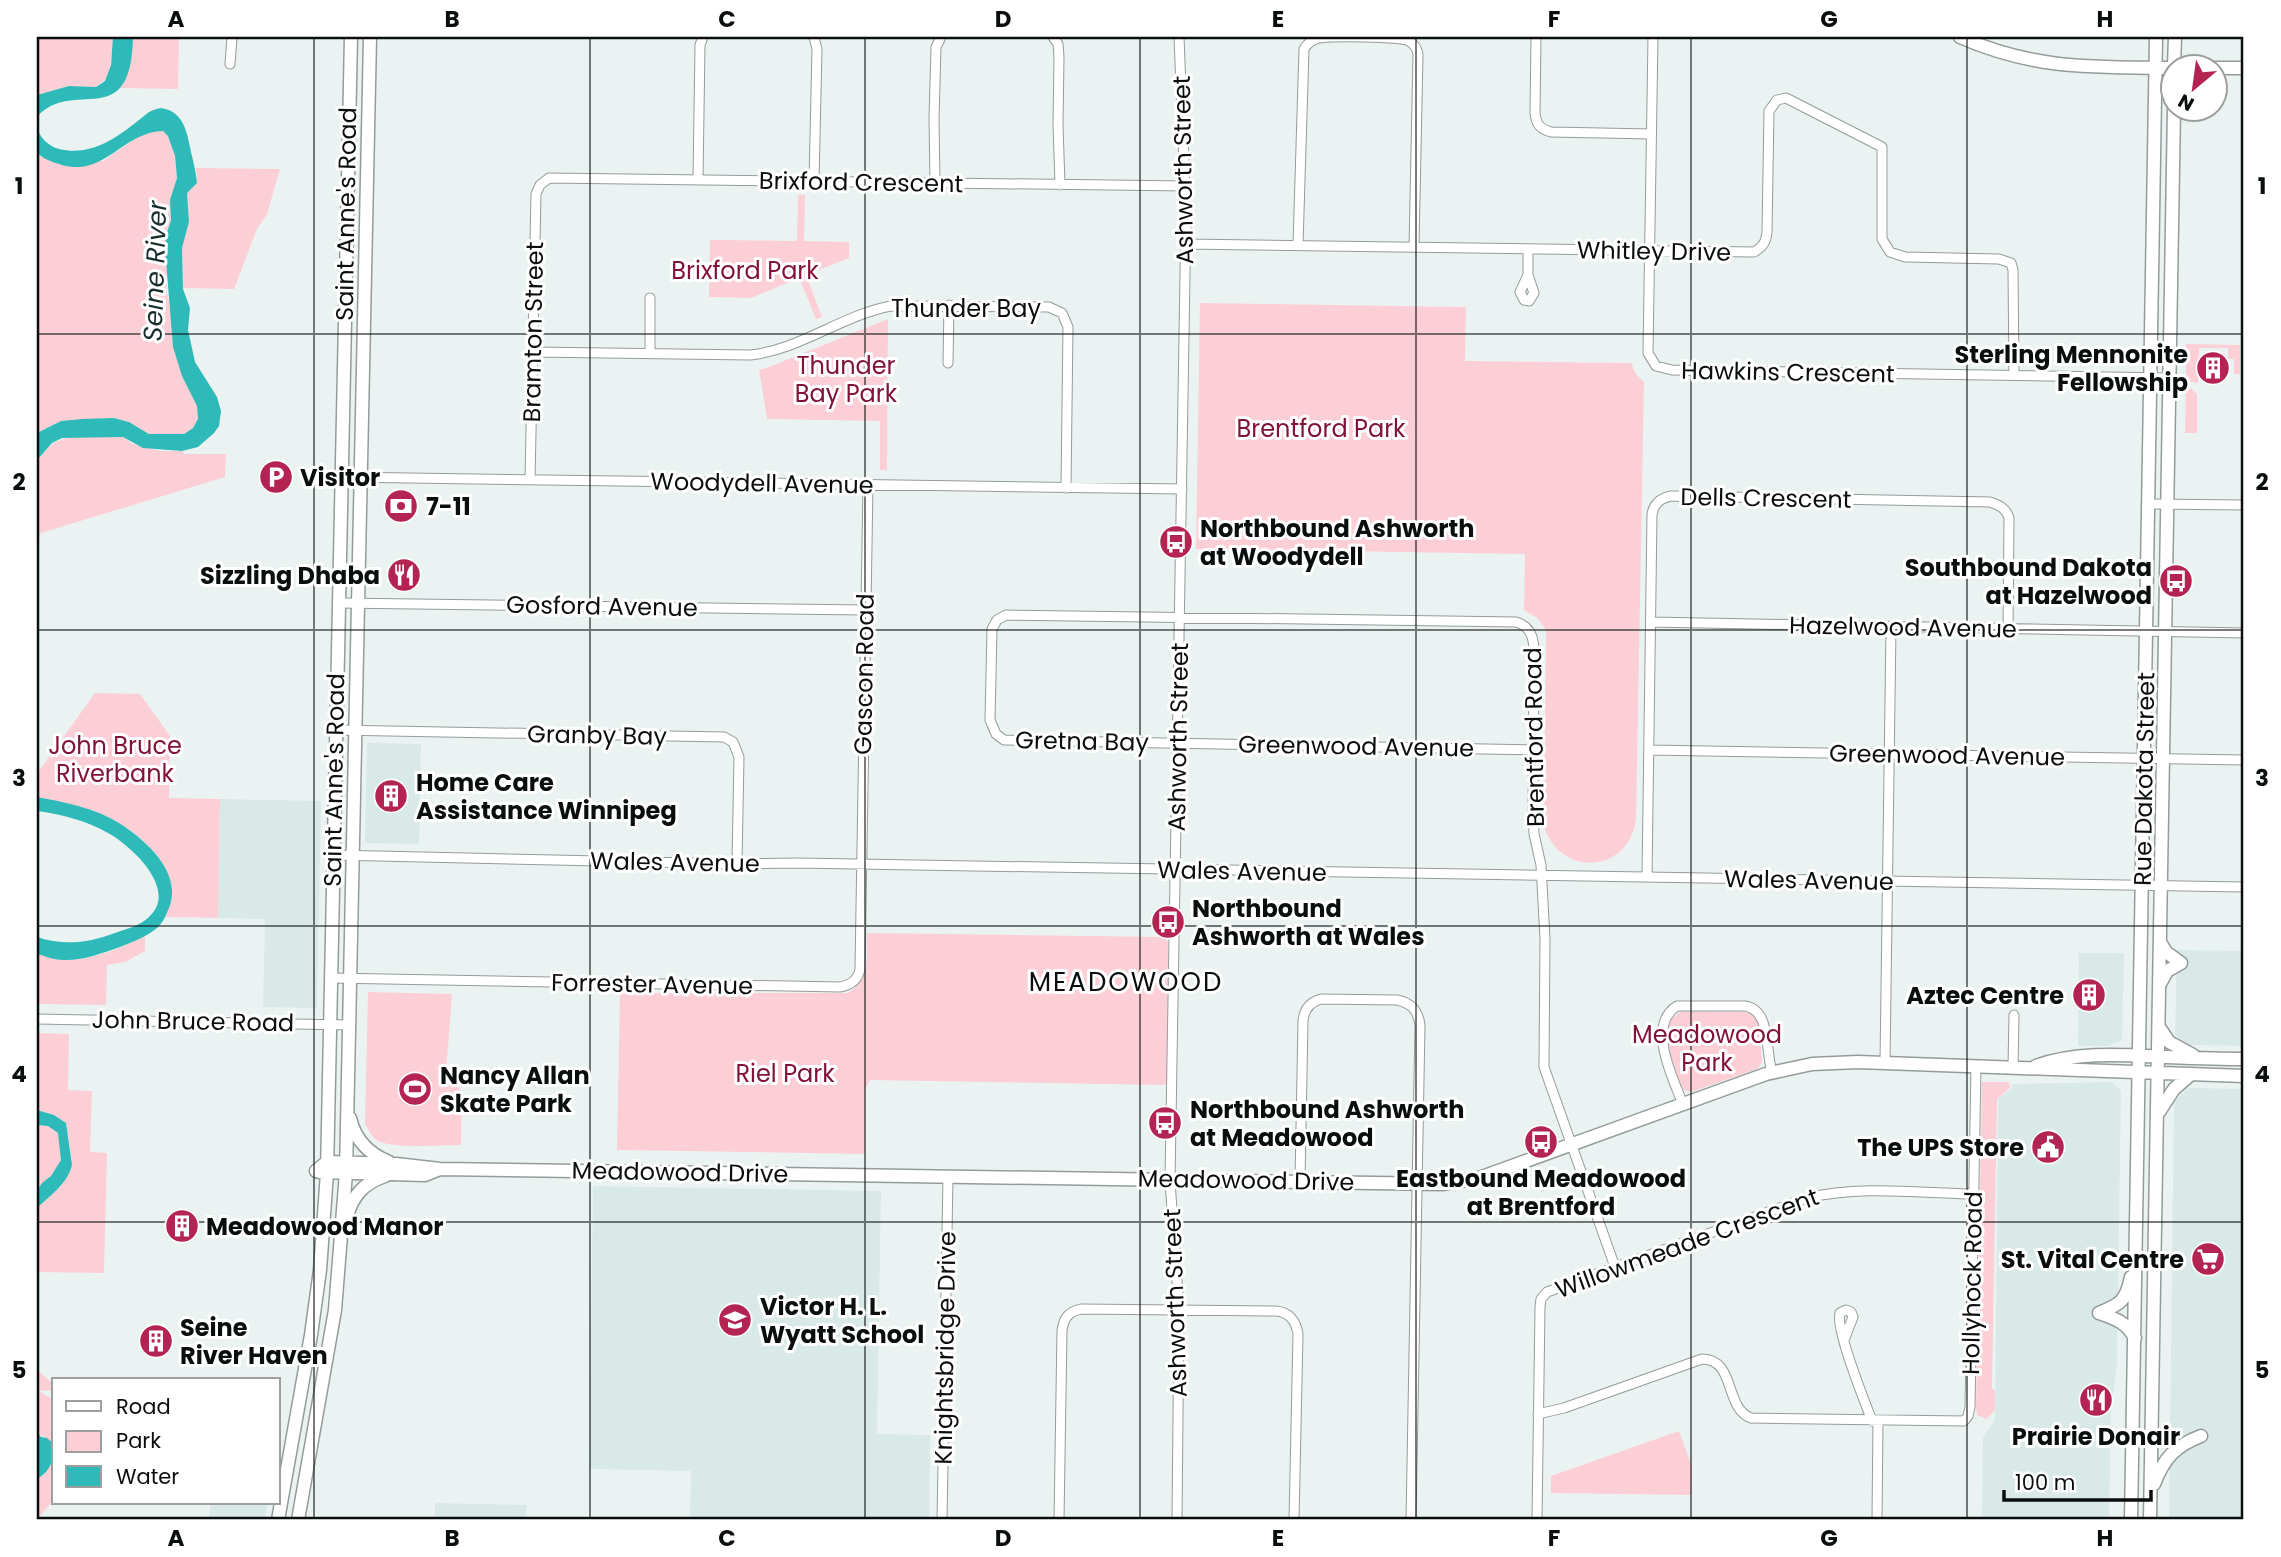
<svg xmlns="http://www.w3.org/2000/svg" width="2281" height="1557" font-family="Poppins,sans-serif">
  <style>
    .built { fill: #d8e9e8 }
    .green { fill: #fccfd6 }
    .water { fill: #2ebab8 }
    .lines { fill: none; stroke-linecap: round; stroke-linejoin: round }
    .street-casing { stroke: #949c9b; stroke-width: 11 }
    .secondary-casing { stroke: #949c9b; stroke-width: 15 }
    .street { stroke: #fff; stroke-width: 9 }
    .secondary { stroke: #fff; stroke-width: 12 }
    .grid { fill: none; stroke: #0b0e0e; stroke-width: 2; stroke-opacity: 0.55 }
    .labels { text-anchor: middle; dominant-baseline: central; stroke-width: 6; stroke-linejoin: round; paint-order: stroke }
    .street-label { font-size: 24px; fill: #0b0e0e; stroke: #fff }
    .park-label { font-size: 24px; fill: #811337; stroke: #fff }
    .poi-label { font-size: 24px; font-weight: bold; fill: #0b0e0e; stroke: #fff; text-anchor: start }
    .water-label { font-size: 26px; font-style: italic; fill: #172e2d; stroke: #fff }
    .neighbourhood-label { font-size: 26px; letter-spacing: 2px; fill: #0b0e0e; stroke: #fff }
    .neatline { fill: none; stroke: #0b0e0e; stroke-width: 2.5 }
    .grid-label { font-size: 23px; text-anchor: middle; font-weight: bold; fill: #0b0e0e }
  </style>
  <rect width="100%" height="100%" fill="#ebf3f2"/>
  <!-- built -->
  <path class="built" d="M367,743l54,1 -2,100 -54,-1z
    M220,799l101,2 -4,207 -54,-1 2,-88 -47,-1z
    M2177,950l67,1v95l-54,-1 -12,-6 -3,-5z
    M2079,953h45l-2,87 -14,6h-30z
    M2112,1082l9,9 -4,273 -6,49 -2,107h-127l1,-83 12,-17 3,-321 14,-11 -1,-4z
    M2188,1088l56,1v431h-75l5,-417z
    M593,1186l288,5 -4,243 53,1 -1,85h-239l1,-49 -102,-2z
    M211,1503h57l-3,17h-57z
    M435,1503l92,2 -2,15h-90z"/>
  <!-- green -->
  <path class="green" d="M37,37h76v9l-5,31 -12,10 -27,-1 -32,9z
    M133,37h46l-1,52 -59,-1 3,-2 10,-37z
    M156,131h7l5,4 7,22 2,21 -7,22 1,20 -5,16 1,56 15,84 15,30 1,13 -5,9 -9,6h-35l-20,-12 -15,-4 -53,3 -24,12v-280l4,4 62,4 36,-25z
    M196,168l84,1 -13,45 -10,15 -23,60 -51,-1 -1,-40 7,-26 -3,-29 11,-10z
    M798,195h7l-1,46 45,1v16l-43,17 16,42 -6,2 -17,-41 -48,20 -42,-1 1,-57 87,1z
    M1200,303l266,4 -1,54 166,2 5,11 8,8 -8,437c-7,55 -76,59 -92,7l2,-196 -9,-12 -13,-8 1,-56 -329,-5z
    M888,319l-1,151h-7v-49l-113,-2 -8,-50h5z
    M2186,344l54,1v29h-6v-15h-6v-11h-29l-1,35 -12,-2z
    M2186,384l11,10v39h-12z
    M83,437h40l10,7 27,7h23l1,3h42l-1,23 -184,56 -4,11v-84c17,-19 19,-22 46,-23z
    M95,693l45,1 30,42 -1,62 51,1 -2,119 -53,-1c4,-9 8,-17 7,-26 -2,-33 -39,-63 -66,-75 -22,-10 -46,-14 -69,-19v-26h2z
    M867,933l297,4 4,5v5l-1,135 -2,3 -295,-5 -5,9v65l-248,-4 3,-157h228c23,-15 18,-34 19,-60z
    M145,935v16l-20,11 -18,3 -1,40 -69,-1v-50c8,2 18,6 27,6 28,0 58,-11 81,-25z
    M368,992l84,2 -6,80 16,17 -1,54c-19,0 -67,4 -83,-4 -6,-3 -10,-12 -13,-17z
    M1682,1011l63,1c8,2 12,5 14,13l3,37 -5,7 -66,23 -7,-2c-12,-19 -20,-50 -13,-71z
    M37,1033l32,1 -1,56 24,1 -2,61 17,1 -3,120 -67,-1v-64l23,-21 12,-22 -6,-42 -12,-8 -17,-5z
    M1982,1082h27l1,6 -13,11 -5,289 3,3v19l-9,9 -9,-4 -1,-7z
    M37,1125l11,1 10,7c1,7 4,18 3,24 -1,14 -17,25 -24,34z
    M37,1370l17,14v6l-15,1 15,9v44c-4,-6 -12,-6 -17,-12z
    M1679,1431l13,36 -1,28 -140,-2v-17z
    M54,1456v43l-17,21v-41c9,-4 15,-14 17,-23z"/>
  <!-- water -->
  <path class="water" d="M113,37h20c-2,98 -60,39 -96,80v-22l32,-9 27,1 9,-6 6,-16z
    M161,108c25,4 26,27 31,48 2,9 4,17 5,27l-10,10 2,29 -7,26 1,41 7,19 -2,22 7,32 22,35 4,14 -2,15 -5,7 -16,14 -16,4 -39,-3 -20,-11 -61,1 -10,5 -15,17v-27l24,-12 21,-2 32,-1 15,4 20,12h35l9,-6 5,-9 -1,-13 -15,-30 -9,-29 -8,-99 1,-12 5,-16 -1,-20 7,-22 -2,-22 -7,-20 -5,-5c-41,1 -57,46 -101,34 -10,-3 -18,-6 -25,-12v-26c3,11 11,19 22,22 29,7 53,-8 75,-25 11,-8 14,-14 27,-16z
    M37,797c27,5 58,11 82,26 27,17 64,50 50,85 -3,7 -5,13 -11,19 -10,9 -25,15 -38,20 -18,6 -37,14 -57,13 -9,0 -18,-4 -26,-6v-17c27,9 51,6 78,-4 11,-4 25,-7 34,-16 30,-27 -17,-71 -41,-84 -20,-12 -48,-19 -71,-22z
    M37,1110l17,5 12,8 6,42c-4,18 -22,31 -35,43v-17l5,-8 9,-7 10,-16 -3,-27 -10,-7 -11,-1z
    M37,1432l4,5 6,1 7,6c0,16 -3,27 -17,35l1,-22z"/>
  <g class="lines">
    <!-- street casing -->
    <g class="street-casing">
      <path id="street" d="M1053,37l5,7 1,13 -1,68 2,60
        M1536,37l-1,76c1,11 5,16 16,19l100,2
        M1653,37l-5,316 8,13 16,4 497,8
        M230,64l2,-27
        M698,179l2,-134 3,-8
        M814,181l3,-132 -3,-12
        M935,183l-1,-64 2,-72 5,-10
        M1186,244l568,8c9,-5 12,-10 13,-20l2,-121 8,-11 9,-2 96,49v92l8,13 15,5 94,2 12,4 2,7 1,105
        M1298,245l6,-196c3,-5 6,-8 12,-10 10,-4 86,-2 93,2 5,3 8,8 9,13l-4,193
        M1528,275l6,18 -5,8 -5,-1 -4,-8 8,-17v-26
        M533,352l217,3c50,-5 92,-40 141,-49l158,1 13,6 6,14 -2,161
        M650,353v-55
        M948,363l1,-58
        M341,477l841,12
        M530,480l6,-286 4,-9 9,-7 636,8
        M2148,504l96,1
        M338,603l527,7
        M1651,622l593,11
        M336,730l388,7 9,5 6,15 -2,107
        M1533,750l-529,-10 -8,-6 -6,-14 2,-91 5,-9 9,-5 510,7c13,4 17,13 18,26l-1,162 1,24 7,31 4,74 -1,128 71,200
        M1649,750l595,10
        M333,855l404,9 61,-1 1446,24
        M1647,877l5,-362c1,-10 8,-17 19,-19l319,6c9,3 16,6 19,16l-1,111
        M330,978l510,9c11,-2 18,-7 20,-18l8,-484
        M37,1019l312,6
        M1885,1063l6,-436
        M2013,1067l1,-52
        M1683,1104c-10,-25 -37,-79 -6,-98h68c26,4 20,43 27,66
        M1300,1181l3,-160c1,-11 7,-19 18,-22l76,1c14,3 21,10 23,25l-9,495
        M1844,1340l9,-23 -2,-5 -5,-2 -6,3c-5,16 25,89 32,108
        M1538,1414l26,-6 138,-49c34,0 22,49 49,59l213,3 4,-5 2,-9 6,-341
        M942,1520l6,-344
        M1059,1520l3,-190c2,-12 6,-18 19,-21l195,2c13,1 20,10 22,23l-4,186
        M1177,1520l2,-210 -9,-129 16,-967 -7,-177
        M1537,1520l3,-213 1,-8 6,-7 260,-94c53,-13 112,-5 166,-4
        M1877,1520l1,-99"/>
    </g>
    <!-- secondary casing -->
    <g class="secondary-casing">
      <path id="secondary" d="M1960,37c75,33 133,30 212,31
        M2174,66l1,-29
        M2214,68h30
        M2160,984l7,-13 14,-8 -15,-11 -6,-10
        M2159,1027l10,15 24,13
        M2036,1066c41,-15 88,-11 131,-9 26,1 52,2 77,2
        M2159,1112l15,-23 16,-14
        M350,1118c5,22 19,36 39,44
        M316,1171l11,-9 69,2 44,5 1002,15 37,-6 287,-104 46,-10 46,-2 386,14
        M319,1172l106,3 15,-6
        M347,1216c6,-21 17,-33 38,-40
        M2099,1313c22,-9 27,-12 32,-36
        M2099,1313c17,6 27,9 36,25
        M2154,1484c10,-26 21,-38 47,-48
        M278,1520l33,-185 9,-65 7,-97 24,-1136
        M298,1520l37,-210 11,-137 24,-1136
        M2131,1520l25,-1483
        M2150,1520l24,-1412"/>
    </g>
    <!-- street -->
    <use href="#street" class="street"/>
    <!-- secondary -->
    <use href="#secondary" class="secondary"/>
  </g>
  <!-- grid -->
  <path class="grid" d="M314,37v1483M590,37v1483M865,37v1483M1140,37v1483M1416,37v1483M1691,37v1483M1967,37v1483M37,334h2207M37,630h2207M37,926h2207M37,1222h2207"/>
  <!-- icons -->
  <defs>
    <g id="building-disc" transform="scale(1.75)"><circle r="9.5" fill="#b42452" stroke="#fff"/><path d="M-4-6H4V6H1V3H-1V6H-4ZM-2.5-4.3h1.7v1.8h-1.7ZM.8-4.3h1.7v1.8H.8ZM-2.5-1h1.7V.8h-1.7ZM.8-1h1.7V.8H.8Z" fill="#fff"/></g>
    <g id="parking-disc" transform="scale(1.75)"><circle r="9.5" fill="#b42452" stroke="#fff"/><path d="M-3.5-5.5H1a3.5 3.5 0 0 1 0 7H-1V5.5H-3.5ZM-1-3.4V-.6H.8a1.4 1.4 0 0 0 0-2.8Z" fill="#fff"/></g>
    <g id="bank-disc" transform="scale(1.75)"><circle r="9.5" fill="#b42452" stroke="#fff"/><path d="M-6-4H6V4H-6ZM0-2.3a2.3 2.3 0 1 0 0 4.6a2.3 2.3 0 1 0 0-4.6Z" fill="#fff"/></g>
    <g id="bus-disc" transform="scale(1.75)"><circle r="9.5" fill="#b42452" stroke="#fff"/><path d="M-5-6H5V4H4V6H2V4H-2V6H-4V4H-5ZM-3.5-4V0h7V-4ZM-3.5 1.2v1.5H-2V1.2ZM2 1.2v1.5H3.5V1.2Z" fill="#fff"/></g>
    <g id="restaurant-disc" transform="scale(1.75)"><circle r="9.5" fill="#b42452" stroke="#fff"/><path d="M-5-6h1v4h1v-4h1v4h1v-4h1v5L-1.5 .5V6h-2V.5L-5-1ZM5-6V6H3V1.5H1.5Q1.5-4 5-6Z" fill="#fff"/></g>
    <g id="stadium-disc" transform="scale(1.75)"><circle r="9.5" fill="#b42452" stroke="#fff"/><path d="M0-5a6.5 5 0 1 0 0 10a6.5 5 0 1 0 0-10ZM-3.5-1.8h7v3.6h-7Z" fill="#fff"/></g>
    <g id="civic-disc" transform="scale(1.75)"><circle r="9.5" fill="#b42452" stroke="#fff"/><path d="M-.6-6.5H3V-4.5H.6V-3L4-1V1h2V6H-6V1h2V-1L-.6-3ZM-1.2 2.5V6h2.4V2.5Z" fill="#fff"/></g>
    <g id="supermarket-disc" transform="scale(1.75)"><circle r="9.5" fill="#b42452" stroke="#fff"/><path d="M-6-5.5h2.5l.6 2H6L4.5 2H-2.5L-4.4-4H-6ZM-1.5 3.2a1.3 1.3 0 1 0 .1 0ZM3 3.2a1.3 1.3 0 1 0 .1 0Z" fill="#fff"/></g>
    <g id="school-disc" transform="scale(1.75)"><circle r="9.5" fill="#b42452" stroke="#fff"/><path d="M0-5L7-2L0 1L-7-2ZM-4 1L0 2.5L4 1V4Q0 6-4 4Z" fill="#fff"/></g>
  </defs>
  <g fill-rule="evenodd">
    <use href="#building-disc" x="2213" y="368"/>
    <use href="#parking-disc" x="276" y="477"/>
    <use href="#bank-disc" x="401" y="506"/>
    <use href="#bus-disc" x="1176" y="542"/>
    <use href="#restaurant-disc" x="404" y="575"/>
    <use href="#bus-disc" x="2176" y="581"/>
    <use href="#building-disc" x="391" y="796"/>
    <use href="#bus-disc" x="1168" y="922"/>
    <use href="#building-disc" x="2089" y="995"/>
    <use href="#stadium-disc" x="415" y="1089"/>
    <use href="#bus-disc" x="1165" y="1123"/>
    <use href="#bus-disc" x="1541" y="1142"/>
    <use href="#civic-disc" x="2048" y="1147"/>
    <use href="#building-disc" x="182" y="1226"/>
    <use href="#supermarket-disc" x="2208" y="1259"/>
    <use href="#school-disc" x="735" y="1320"/>
    <use href="#building-disc" x="156" y="1341"/>
    <use href="#restaurant-disc" x="2096" y="1400"/>
  </g>
  <g class="labels">
    <!-- street labels -->
    <g class="street-label">
      <text transform="translate(1183 170) rotate(-91)">Ashworth Street</text>
      <text transform="translate(861 182) rotate(1)">Brixford Crescent</text>
      <text transform="translate(346 214) rotate(-89)">Saint Anne's Road</text>
      <text transform="translate(1654 251) rotate(1)">Whitley Drive</text>
      <text x="966" y="308">Thunder Bay</text>
      <text transform="translate(533 332) rotate(-89)">Bramton Street</text>
      <text transform="translate(1788 372) rotate(1)">Hawkins Crescent</text>
      <text transform="translate(762 483) rotate(1)">Woodydell Avenue</text>
      <text transform="translate(1766 498) rotate(1)">Dells Crescent</text>
      <text transform="translate(602 606) rotate(1)">Gosford Avenue</text>
      <text transform="translate(1903 627) rotate(1)">Hazelwood Avenue</text>
      <text transform="translate(864 674) rotate(-89)">Gascon Road</text>
      <text transform="translate(597 735) rotate(1)">Granby Bay</text>
      <text transform="translate(1178 737) rotate(-89)">Ashworth Street</text>
      <text transform="translate(1534 737) rotate(-91)">Brentford Road</text>
      <text transform="translate(1082 741) rotate(1)">Gretna Bay</text>
      <text transform="translate(1356 746) rotate(1)">Greenwood Avenue</text>
      <text transform="translate(1947 755) rotate(1)">Greenwood Avenue</text>
      <text transform="translate(2144 779) rotate(-89)">Rue Dakota Street</text>
      <text transform="translate(334 780) rotate(-89)">Saint Anne's Road</text>
      <text transform="translate(675 862) rotate(1)">Wales Avenue</text>
      <text transform="translate(1242 871) rotate(1)">Wales Avenue</text>
      <text transform="translate(1809 880) rotate(1)">Wales Avenue</text>
      <text transform="translate(652 984) rotate(1)">Forrester Avenue</text>
      <text transform="translate(193 1021) rotate(1)">John Bruce Road</text>
      <text transform="translate(680 1172) rotate(1)">Meadowood Drive</text>
      <text transform="translate(1246 1180) rotate(1)">Meadowood Drive</text>
      <text transform="translate(1687 1243) rotate(-20)">Willowmeade Crescent</text>
      <text transform="translate(1972 1283) rotate(-89)">Hollyhock Road</text>
      <text transform="translate(1175 1303) rotate(-92)">Ashworth Street</text>
      <text transform="translate(945 1348) rotate(-89)">Knightsbridge Drive</text>
    </g>
    <!-- park labels -->
    <g class="park-label">
      <text x="745" y="270">Brixford Park</text>
      <text x="846" y="365">Thunder<tspan x="846" dy="28">Bay Park</tspan></text>
      <text x="1321" y="428">Brentford Park</text>
      <text x="115" y="745">John Bruce<tspan x="115" dy="28">Riverbank</tspan></text>
      <text x="1707" y="1034">Meadowood<tspan x="1707" dy="28">Park</tspan></text>
      <text x="785" y="1073">Riel Park</text>
    </g>
    <!-- poi labels -->
    <g class="poi-label">
      <text x="2188" y="354" text-anchor="end">Sterling Mennonite<tspan x="2188" dy="28">Fellowship</tspan></text>
      <text x="300" y="477">Visitor</text>
      <text x="426" y="506">7-11</text>
      <text x="1200" y="528">Northbound Ashworth<tspan x="1200" dy="28">at Woodydell</tspan></text>
      <text x="2152" y="567" text-anchor="end">Southbound Dakota<tspan x="2152" dy="28">at Hazelwood</tspan></text>
      <text x="380" y="575" text-anchor="end">Sizzling Dhaba</text>
      <text x="416" y="782">Home Care<tspan x="416" dy="28">Assistance Winnipeg</tspan></text>
      <text x="1192" y="908">Northbound<tspan x="1192" dy="28">Ashworth at Wales</tspan></text>
      <text x="2064" y="995" text-anchor="end">Aztec Centre</text>
      <text x="440" y="1075">Nancy Allan<tspan x="440" dy="28">Skate Park</tspan></text>
      <text x="1190" y="1109">Northbound Ashworth<tspan x="1190" dy="28">at Meadowood</tspan></text>
      <text x="2024" y="1147" text-anchor="end">The UPS Store</text>
      <text x="1541" y="1178" text-anchor="middle">Eastbound Meadowood<tspan x="1541" dy="28">at Brentford</tspan></text>
      <text x="206" y="1226">Meadowood Manor</text>
      <text x="2184" y="1259" text-anchor="end">St. Vital Centre</text>
      <text x="760" y="1306">Victor H. L.<tspan x="760" dy="28">Wyatt School</tspan></text>
      <text x="180" y="1327">Seine<tspan x="180" dy="28">River Haven</tspan></text>
      <text x="2096" y="1436" text-anchor="middle">Prairie Donair</text>
    </g>
    <!-- water labels -->
    <g class="water-label">
      <text transform="translate(155 271) rotate(-88)">Seine River</text>
    </g>
    <!-- neighbourhood labels -->
    <g class="neighbourhood-label">
      <text x="1126" y="982">MEADOWOOD</text>
    </g>
  </g>
  <!-- border -->
  <rect width="2281" height="1557" fill="none" stroke="#ffffff" stroke-width="77"/>
  <!-- legend -->
  <rect x="52" y="1378" width="228" height="126" fill="#ffffff" stroke="#9d9f9f" stroke-width="2"/>
  <rect x="66" y="1401" width="35" height="10" fill="#ffffff" stroke="#9d9f9f" stroke-width="2"/>
  <text x="116" y="1414" font-size="21" fill="#0b0e0e">Road</text>
  <rect x="66" y="1431" width="35" height="21" fill="#fccfd6" stroke="#9d9f9f" stroke-width="2"/>
  <text x="116" y="1448" font-size="21" fill="#0b0e0e">Park</text>
  <rect x="66" y="1466" width="35" height="21" fill="#2ebab8" stroke="#9d9f9f" stroke-width="2"/>
  <text x="116" y="1484" font-size="21" fill="#0b0e0e">Water</text>
  <!-- north arrow -->
  <g transform="translate(2194 88) rotate(209)"><circle r="33" fill="#ffffff" stroke="#9d9f9f" stroke-width="2"/>
  <path d="M0-5L12 26L0 18L-12 26Z" fill="#b42452"/>
  <text y="-10" font-size="19" font-weight="bold" text-anchor="middle" fill="#0b0e0e">N</text>
  </g>
  <!-- scale -->
  <path d="M2004 1490v10h147v-10" fill="none" stroke="#0b0e0e" stroke-width="3.5"/>
  <text x="2015" y="1490" font-size="21" fill="#0b0e0e" stroke="#ffffff" stroke-width="5" paint-order="stroke">100 m</text>
  <rect x="38" y="38" width="2204" height="1480" class="neatline"/>
  <g class="grid-label">
    <text x="176" y="27">A</text>
    <text x="452" y="27">B</text>
    <text x="727" y="27">C</text>
    <text x="1003" y="27">D</text>
    <text x="1278" y="27">E</text>
    <text x="1554" y="27">F</text>
    <text x="1829" y="27">G</text>
    <text x="2105" y="27">H</text>
    <text x="19" y="194">1</text>
    <text x="2262" y="194">1</text>
    <text x="19" y="490">2</text>
    <text x="2262" y="490">2</text>
    <text x="19" y="786">3</text>
    <text x="2262" y="786">3</text>
    <text x="19" y="1082">4</text>
    <text x="2262" y="1082">4</text>
    <text x="19" y="1378">5</text>
    <text x="2262" y="1378">5</text>
    <text x="176" y="1546">A</text>
    <text x="452" y="1546">B</text>
    <text x="727" y="1546">C</text>
    <text x="1003" y="1546">D</text>
    <text x="1278" y="1546">E</text>
    <text x="1554" y="1546">F</text>
    <text x="1829" y="1546">G</text>
    <text x="2105" y="1546">H</text>
  </g>
</svg>
